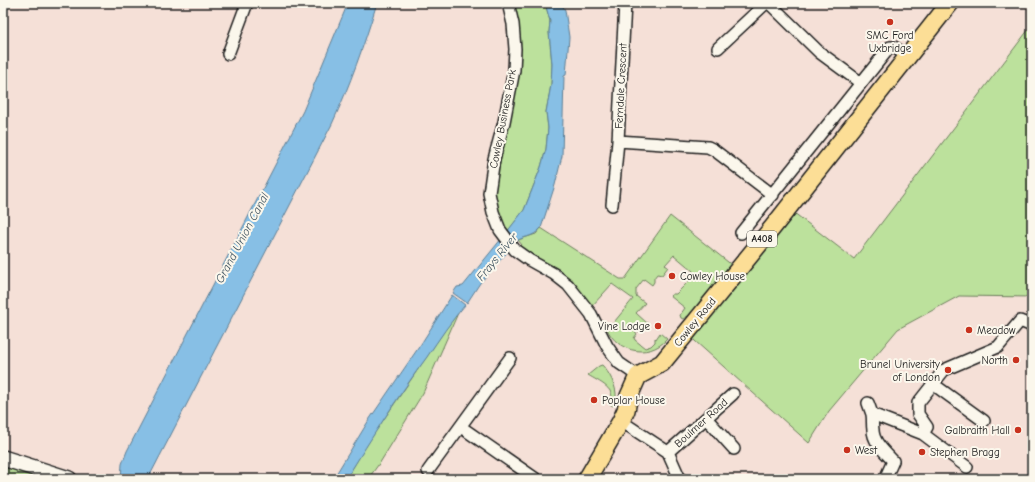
<svg xmlns="http://www.w3.org/2000/svg" width="1035" height="482" font-family="'Comic Neue',sans-serif">
  <style>
    .green { fill: #bce19c; stroke: #6c7e5c }
    .water { fill: #87bfe5; stroke: #5c7e95 }
    .lines { fill: none; stroke-linecap: round; stroke-linejoin: round }
    .street-casing { stroke: #1c1c1c; stroke-width: 14 }
    .secondary-casing { stroke: #1c1c1c; stroke-width: 18 }
    .primary-casing { stroke: #1c1c1c; stroke-width: 20 }
    .street { stroke: #fbf7ec; stroke-width: 11 }
    .secondary { stroke: #fbf7ec; stroke-width: 15 }
    .primary { stroke: #fcde96; stroke-width: 17 }
    .poi-dot { fill: #c8321e; stroke: #fbf7ec; stroke-width: 1.5 }
    .labels { text-anchor: middle; dominant-baseline: central; stroke-width: 4; stroke-linejoin: round; paint-order: stroke }
    .shield { fill: #fbf7ec; stroke: #5f5e5a; stroke-width: 1 }
    .shield-label { font-size: 10px; font-weight: bold; fill: #1c1c1c }
    .poi-label { font-size: 11px; fill: #1c1c1c; stroke: #fbf7ec; text-anchor: start }
    .street-label { font-size: 11px; fill: #1c1c1c; stroke: #fbf7ec }
    .water-label { font-size: 12px; font-style: italic; fill: #415562; stroke: #fbf7ec }
  </style>
  <rect width="100%" height="100%" fill="#f5e0d7"/>
  <filter id="ink" filterUnits="userSpaceOnUse"><feTurbulence type="fractalNoise" baseFrequency=".025" numOctaves="2"/><feDisplacementMap in="SourceGraphic" scale="8" xChannelSelector="R" yChannelSelector="G"/><feConvolveMatrix kernelMatrix="1 2 1 2 8 2 1 2 1" color-interpolation-filters="sRGB"/></filter>
  <g filter="url(#ink)">
    <!-- green -->
    <path class="green" d="M513,3h32l5,18 -1,11 3,32 -1,21 -5,27 2,16 -2,21 -5,18 -17,43 -16,21 -5,-8 -5,-15 -3,-14 2,-18 22,-103 2,-18 -1,-18z
      M1032,25v272l-73,-1 -61,33 -69,82 -20,32 -123,-110 103,-124 65,50z
      M670,216l63,50 -38,46 -12,7 -2,-1 -1,-3 5,-7 -15,-12 2,-2h4l17,-17 -3,-2 3,-4 -19,-16 -9,10 3,2 -6,8 -5,-1 -3,4v4l-2,3 -8,-6 -8,10v7l9,7 -9,10 12,11 -9,8 -4,-3 -1,1 3,4 -3,4 1,2 10,8 6,-2 4,-4v-4l1,1 4,-6 7,6c-19,22 -55,12 -62,-16l5,4 23,-28 -21,-15 -20,22 -23,-28 -12,-10 -30,-15 -7,-7 2,-1 -4,-5 18,-6 5,-6 79,51h5z
      M458,313l-35,80 -42,68 -13,18h-22l23,-38 84,-123z
      M602,365c7,7 15,22 14,32 0,3 -2,7 -3,9l-3,-2c8,-15 -11,-22 -22,-29l11,-9z
      M3,463l48,16h-48z"/>
    <!-- water -->
    <path class="water" d="M348,3h29c-13,42 -27,82 -45,121l-184,355h-27l1,-15 5,-13 176,-340z
      M545,3h16l4,7 4,27 -3,38 -2,1 -2,80 -7,29 -14,43c-9,11 -18,7 -27,15l-8,-10 18,-23 17,-43 5,-18 2,-21 -2,-16 5,-27 1,-21 -3,-32 1,-11z
      M502,238l9,10 -31,35 -13,20 -14,-10 4,-6 6,-1z
      M452,295l13,10c-14,16 -26,34 -38,52 -29,39 -55,80 -81,122h-13l36,-59 52,-76z"/>
    <g class="lines">
      <!-- street casing -->
      <g class="street-casing">
        <path id="street" d="M508,3l5,21 2,25 -1,21 -10,52 -10,37 -5,34 4,19 7,18 15,20 14,10 25,14 14,11 23,29 16,32 7,10 5,7 19,13
          M625,3l-7,138 90,6 6,3 59,45
          M769,3l50,49 42,31
          M718,48l48,-45
          M228,54l19,-51
          M612,205l6,-64
          M741,233l149,-186h4l13,9
          M933,384l51,37
          M868,403l4,11
          M706,418l28,31
          M621,421l47,31 12,27
          M461,427l75,52
          M923,434l44,33
          M668,452l65,-58
          M428,471l82,-113
          M885,479l8,-18c-8,-9 -20,-19 -20,-31 -1,-6 0,-10 -1,-16l51,20 4,-7 -9,-13v-11l26,-33 54,-23 22,-26 12,5"/>
      </g>
      <!-- secondary casing -->
      <g class="secondary-casing">
        <path id="secondary" d="M3,458l66,21"/>
      </g>
      <!-- primary casing -->
      <g class="primary-casing">
        <path id="primary" d="M587,479l34,-58 5,-11 3,-14 9,-20 24,-13 111,-136 177,-224"/>
      </g>
      <!-- street -->
      <use href="#street" class="street"/>
      <!-- secondary -->
      <use href="#secondary" class="secondary"/>
      <!-- primary -->
      <use href="#primary" class="primary"/>
    </g>
  </g>
  <!-- markers -->
  <g class="poi-dot">
    <circle cx="890" cy="22" r="4"/>
    <circle cx="672" cy="276" r="4"/>
    <circle cx="658" cy="326" r="4"/>
    <circle cx="969" cy="330" r="4"/>
    <circle cx="1016" cy="360" r="4"/>
    <circle cx="948" cy="370" r="4"/>
    <circle cx="594" cy="400" r="4"/>
    <circle cx="1018" cy="430" r="4"/>
    <circle cx="847" cy="450" r="4"/>
    <circle cx="922" cy="452" r="4"/>
  </g>
  <g class="labels">
    <!-- shield labels -->
    <rect class="shield" x="747" y="231" width="30" height="16" rx="3"/>
    <g class="shield-label">
      <text x="762" y="239">A408</text>
    </g>
    <!-- poi labels -->
    <g class="poi-label">
      <text x="890" y="35" text-anchor="middle">SMC Ford<tspan x="890" dy="13">Uxbridge</tspan></text>
      <text x="680" y="276">Cowley House</text>
      <text x="650" y="326" text-anchor="end">Vine Lodge</text>
      <text x="977" y="330">Meadow</text>
      <text x="1008" y="360" text-anchor="end">North</text>
      <text x="940" y="364" text-anchor="end">Brunel University<tspan x="940" dy="13">of London</tspan></text>
      <text x="602" y="400">Poplar House</text>
      <text x="1010" y="430" text-anchor="end">Galbraith Hall</text>
      <text x="855" y="450">West</text>
      <text x="930" y="452">Stephen Bragg</text>
    </g>
    <!-- street labels -->
    <g class="street-label">
      <text transform="translate(621 86) rotate(-87)">Ferndale Crescent</text>
      <text transform="translate(503 119) rotate(-79)">Cowley Business Park</text>
      <text transform="translate(695 322) rotate(-51)">Cowley Road</text>
      <text transform="translate(701 423) rotate(-42)">Boulmer Road</text>
    </g>
    <!-- water labels -->
    <g class="water-label">
      <text transform="translate(242 238) rotate(-62)">Grand Union Canal</text>
      <text transform="translate(497 257) rotate(-51)">Frays River</text>
    </g>
  </g>
  <!-- margin -->
  <rect width="1035" height="482" fill="none" stroke="#fbf7ec" stroke-width="16"/>
  <rect x="8" y="8" width="1019" height="466" fill="none" stroke="#1c1c1c" stroke-width="1.5" filter="url(#ink)"/>
</svg>
